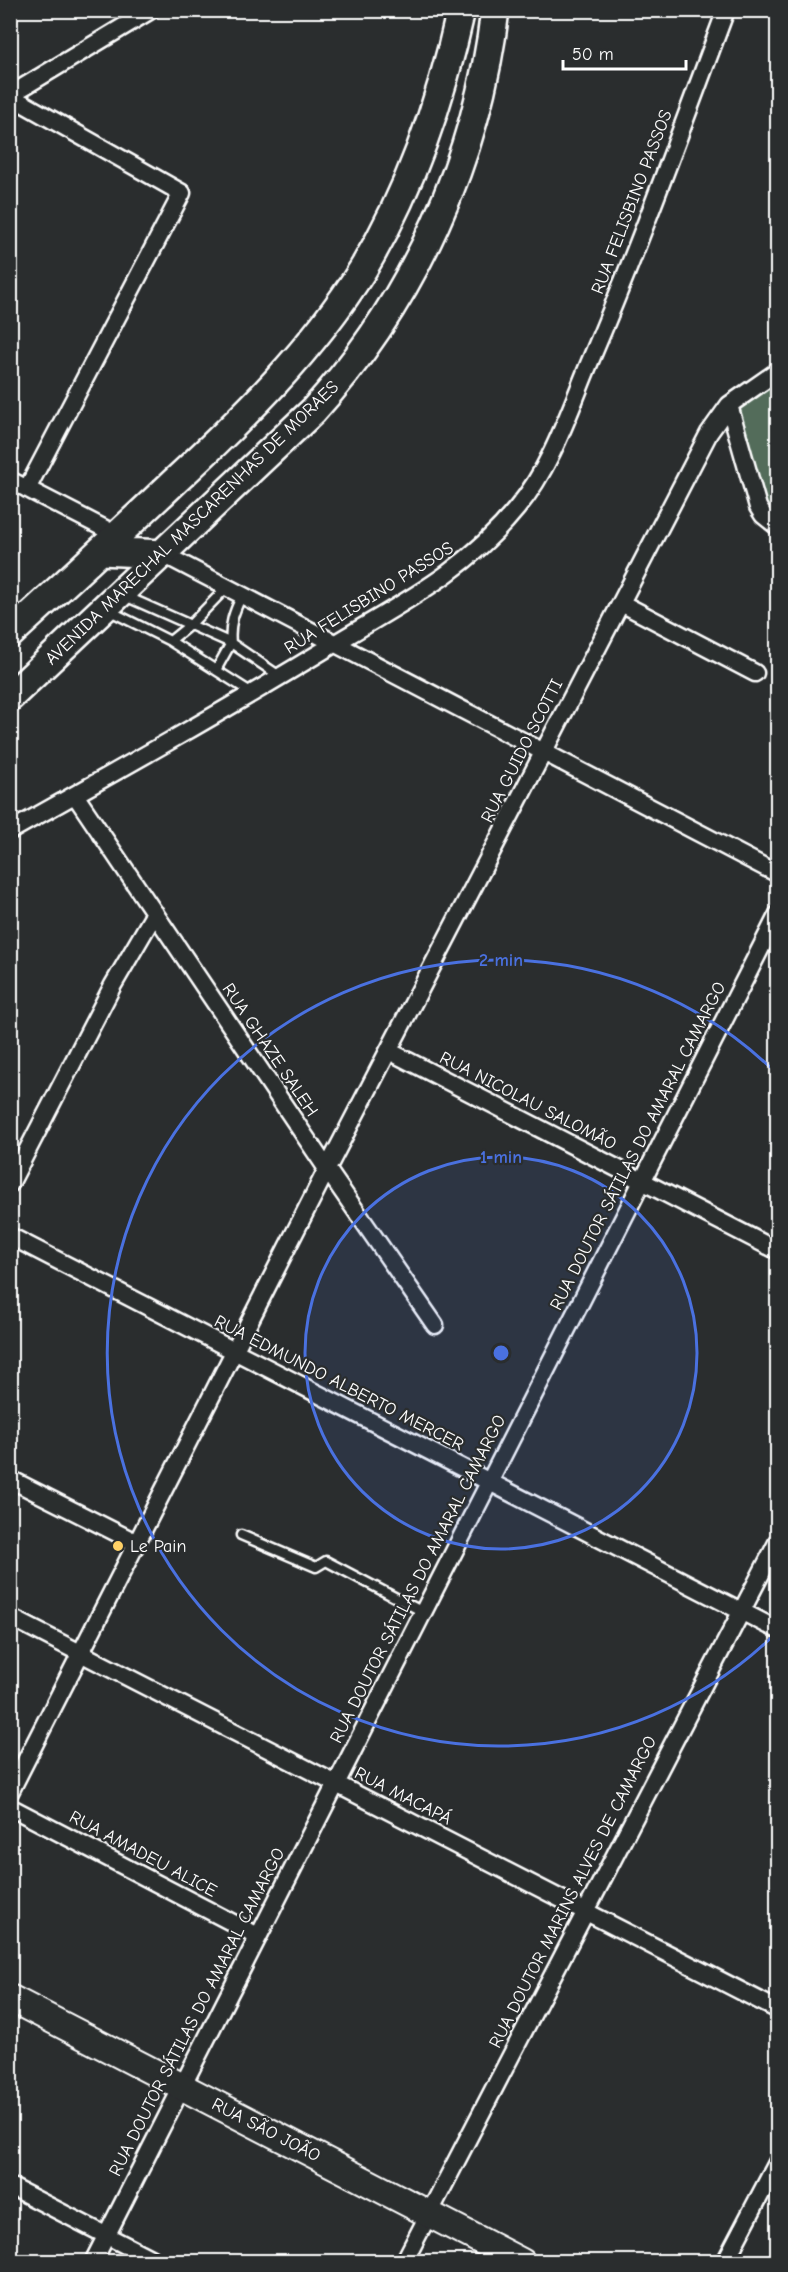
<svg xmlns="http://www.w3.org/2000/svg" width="788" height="2272" font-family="'Comic Neue',sans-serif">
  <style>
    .green { fill: #526c5a; stroke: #a8b6ac; stroke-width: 1.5 }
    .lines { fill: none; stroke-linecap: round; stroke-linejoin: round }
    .service-casing { stroke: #fff; stroke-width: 13 }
    .minor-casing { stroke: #fff; stroke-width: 21 }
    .primary-casing { stroke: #fff; stroke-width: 30 }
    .trunk-casing { stroke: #fff; stroke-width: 32 }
    .service { stroke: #2a2d2e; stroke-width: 8 }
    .minor { stroke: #2a2d2e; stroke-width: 16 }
    .primary { stroke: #2a2d2e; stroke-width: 26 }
    .trunk { stroke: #2a2d2e; stroke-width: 27 }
    .ring { fill: none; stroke: #4a71e0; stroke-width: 3 }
    .poi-dot { fill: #ffd166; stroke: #2a2d2e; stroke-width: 2 }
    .labels { text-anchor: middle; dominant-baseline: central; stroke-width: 4.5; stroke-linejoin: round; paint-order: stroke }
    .street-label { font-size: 18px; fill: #fff; stroke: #2a2d2e }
    .poi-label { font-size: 18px; fill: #fff; stroke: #2a2d2e; text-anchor: start }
    .centre { fill: #4a71e0; stroke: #2a2d2e; stroke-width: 3 }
    .ring-label { font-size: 18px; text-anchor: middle; font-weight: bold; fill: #4a71e0; stroke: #2a2d2e; stroke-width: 4.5; stroke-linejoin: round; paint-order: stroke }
  </style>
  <rect width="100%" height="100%" fill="#2a2d2e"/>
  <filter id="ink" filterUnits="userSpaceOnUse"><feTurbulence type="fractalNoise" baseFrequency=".0167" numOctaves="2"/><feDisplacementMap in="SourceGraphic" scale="12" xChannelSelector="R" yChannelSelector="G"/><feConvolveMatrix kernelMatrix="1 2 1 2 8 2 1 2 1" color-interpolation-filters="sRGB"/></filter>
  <g filter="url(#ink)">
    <!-- green -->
    <path class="green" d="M777,380v137l-7,-7 -5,-10 -26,-92z"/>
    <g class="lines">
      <!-- service casing -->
      <g class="service-casing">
        <path id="service" d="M242,595c-8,17 -13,29 -11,48l50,34
          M125,596l106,47 -15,27
          M108,610l62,31 82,52
          M170,641l21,-17 36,-37
          M241,1535l75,32 10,-6 97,51"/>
      </g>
      <!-- minor casing -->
      <g class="minor-casing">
        <path id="minor" d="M10,95l141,-85
          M10,96l172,97 -155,296
          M729,405l29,102 5,8 15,12
          M10,480l107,55
          M163,554l615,320
          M621,603l134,70
          M75,795l252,374 108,156
          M10,831c109,-61 218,-122 324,-187 69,-42 130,-71 183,-136 35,-42 53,-99 74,-149 49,-115 91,-232 135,-349
          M389,1051l389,200
          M10,1184l103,-199 42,-72
          M10,1236l768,394
          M10,1479l127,64
          M10,1617l768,393
          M10,1792l317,-623 382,-736 20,-28 49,-34
          M10,1807l248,129
          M10,2186l148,76
          M93,2262l685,-1348
          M404,2262l374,-721
          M725,2262l53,-101"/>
      </g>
      <!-- primary casing -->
      <g class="primary-casing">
        <path id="primary" d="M10,1998l512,264"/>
      </g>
      <!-- trunk casing -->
      <g class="trunk-casing">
        <path id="trunk" d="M101,551l62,3
          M10,634c55,-50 110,-101 164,-152 70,-65 138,-131 189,-213 48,-80 78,-168 98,-259
          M10,697l303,-286c100,-110 165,-253 182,-401"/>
      </g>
      <!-- service -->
      <use href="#service" class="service"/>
      <!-- minor -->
      <use href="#minor" class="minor"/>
      <!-- primary -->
      <use href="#primary" class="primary"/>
      <!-- trunk -->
      <use href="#trunk" class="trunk"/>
    </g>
  </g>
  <!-- distance rings -->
  <circle cx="501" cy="1353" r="196" fill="#4a71e0" fill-opacity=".12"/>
  <g class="ring">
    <circle cx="501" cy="1353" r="196"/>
    <path d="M776 1633A393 393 0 1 1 776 1073"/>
  </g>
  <!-- markers -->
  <circle class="poi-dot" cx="118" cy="1546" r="6"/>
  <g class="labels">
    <!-- street labels -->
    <g class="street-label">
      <text transform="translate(632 202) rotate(-69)">RUA FELISBINO PASSOS</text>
      <text transform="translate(192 523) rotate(-44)">AVENIDA MARECHAL MASCARENHAS DE MORAES</text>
      <text transform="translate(369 598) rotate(-32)">RUA FELISBINO PASSOS</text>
      <text transform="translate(522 751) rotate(-63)">RUA GUIDO SCOTTI</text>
      <text transform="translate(270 1050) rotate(56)">RUA GHAZE SALEH</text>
      <text transform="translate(528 1101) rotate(27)">RUA NICOLAU SALOMÃO</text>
      <text transform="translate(638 1146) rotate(-63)">RUA DOUTOR SÁTILAS DO AMARAL CAMARGO</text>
      <text transform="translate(339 1383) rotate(27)">RUA EDMUNDO ALBERTO MERCER</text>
      <text transform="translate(418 1579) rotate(-63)">RUA DOUTOR SÁTILAS DO AMARAL CAMARGO</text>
      <text transform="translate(403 1796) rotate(27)">RUA MACAPÁ</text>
      <text transform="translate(143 1854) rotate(28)">RUA AMADEU ALICE</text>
      <text transform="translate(573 1892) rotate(-63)">RUA DOUTOR MARINS ALVES DE CAMARGO</text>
      <text transform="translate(197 2012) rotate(-63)">RUA DOUTOR SÁTILAS DO AMARAL CAMARGO</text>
      <text transform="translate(266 2130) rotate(27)">RUA SÃO JOÃO</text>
    </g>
    <!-- poi labels -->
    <g class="poi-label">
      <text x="130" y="1546">Le Pain</text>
    </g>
  </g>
  <circle cx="501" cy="1353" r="9" class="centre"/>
  <g class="ring-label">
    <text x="501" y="966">2 min</text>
    <text x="501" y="1163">1 min</text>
  </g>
  <!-- margin -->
  <rect width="788" height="2272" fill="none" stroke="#2a2d2e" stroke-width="36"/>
  <rect x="18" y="18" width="752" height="2236" fill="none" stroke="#fff" stroke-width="2" filter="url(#ink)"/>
  <!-- scale -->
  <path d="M563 60v9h123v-9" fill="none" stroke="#ffffff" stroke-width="3"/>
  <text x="572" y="60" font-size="18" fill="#ffffff" stroke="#2a2d2e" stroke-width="4.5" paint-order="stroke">50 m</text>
</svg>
